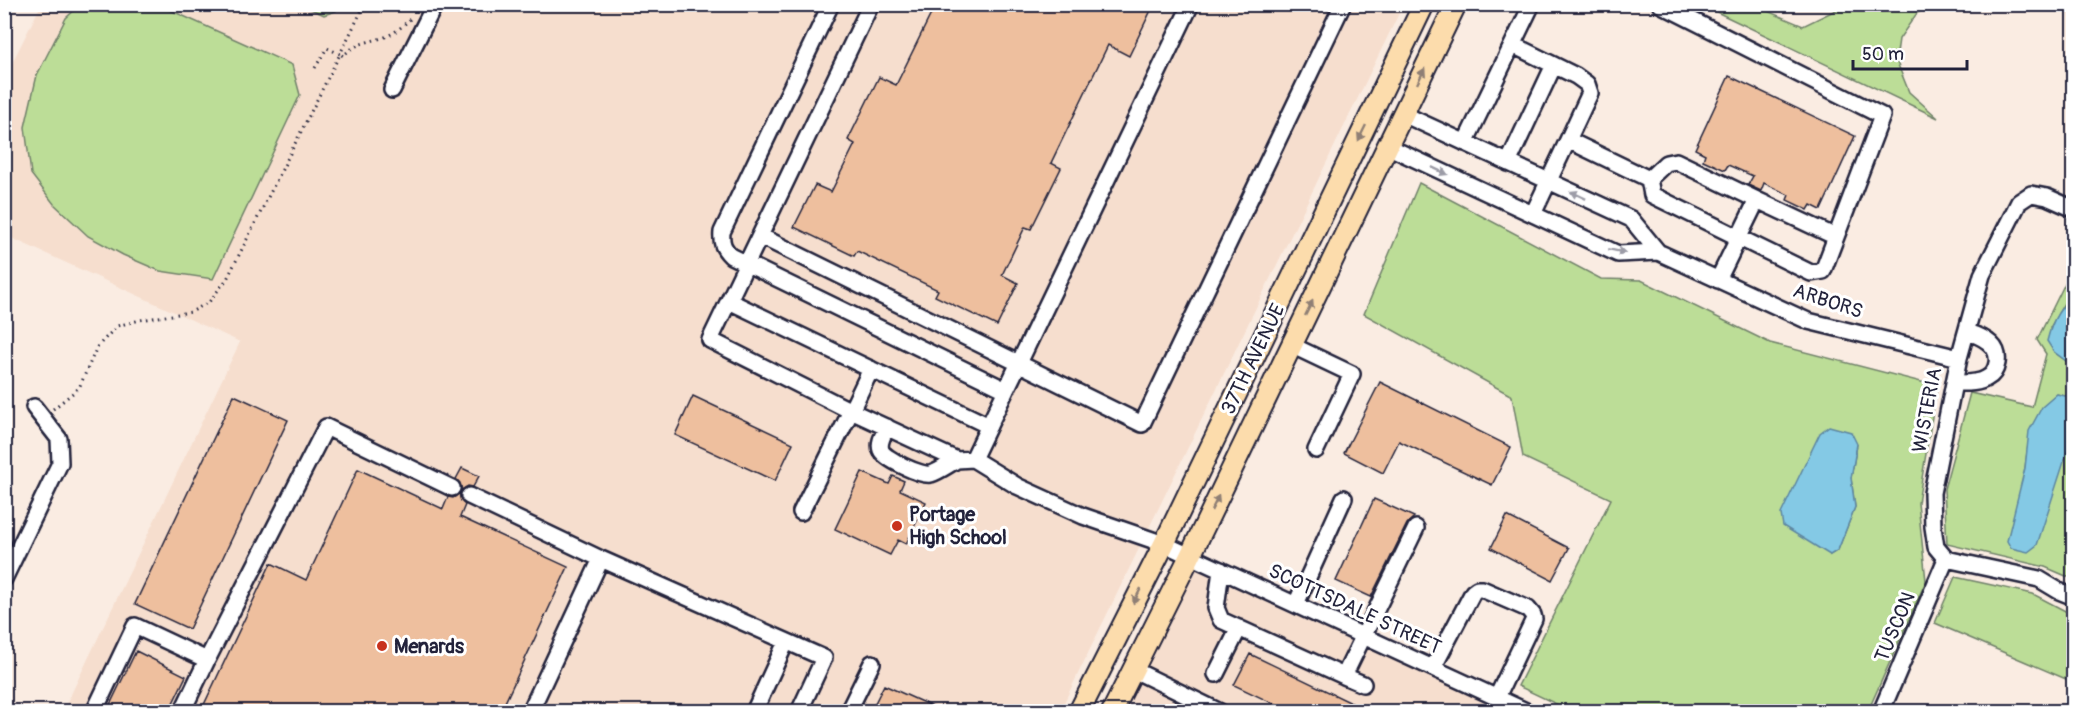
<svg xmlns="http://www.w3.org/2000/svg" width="2078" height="716" font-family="Pangolin,sans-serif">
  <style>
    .built { fill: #f6dece }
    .green { fill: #bcdd97; stroke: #6f8069; stroke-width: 1.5; fill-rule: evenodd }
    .water { fill: #84c9e5; stroke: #5d86a1; stroke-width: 1.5 }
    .building { fill: #eebf9e; stroke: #22223b; stroke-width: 1.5 }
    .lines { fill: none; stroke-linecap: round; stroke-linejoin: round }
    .minor-casing { stroke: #22223b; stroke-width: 20 }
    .major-casing { stroke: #22223b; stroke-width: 24 }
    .path { stroke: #22223b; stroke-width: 3; stroke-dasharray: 1.5 4.5; stroke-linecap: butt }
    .minor { stroke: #fff; stroke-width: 15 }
    .major { stroke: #fcdcac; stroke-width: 20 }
    .oneway { fill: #8f7f74 }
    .oneway2 { fill: #9c9ca7 }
    .poi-dot { fill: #c8321e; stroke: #fff; stroke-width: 2 }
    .labels { text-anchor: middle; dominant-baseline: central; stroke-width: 6; stroke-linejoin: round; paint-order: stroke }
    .street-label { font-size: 20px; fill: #22223b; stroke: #fff }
    .poi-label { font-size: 20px; font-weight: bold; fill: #22223b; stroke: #fff; text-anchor: start }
  </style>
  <rect width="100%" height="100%" fill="#faece2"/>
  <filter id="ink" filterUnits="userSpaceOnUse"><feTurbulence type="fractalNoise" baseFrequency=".0167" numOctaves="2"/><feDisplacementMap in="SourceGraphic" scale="12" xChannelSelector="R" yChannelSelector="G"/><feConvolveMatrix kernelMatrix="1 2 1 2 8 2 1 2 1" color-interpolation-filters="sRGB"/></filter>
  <g filter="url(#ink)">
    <!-- built -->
    <path class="built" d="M41,5h1362l-343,706h-997l177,-369 -235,-107 -1,-156z
      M1192,562l318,150h-390z"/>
    <!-- green -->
    <path class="green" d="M80,5h79l133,60 8,30 -87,184 -53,-8 -37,-16 -35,-19 -34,-32 -23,-30 -6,-47 12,-52 29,-57z
      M302,5h37l-3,6 -12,4z
      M1702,5h51l50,21 43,-21h87l-16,8 -18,26 -3,21 13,32 29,26z
      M1419,183l182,96 40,1 129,63 167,43 -19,117 8,78 -58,130h-297l-53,-25 93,-187 -88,-42 -11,-61 -148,-82zM1857,444l-6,34 4,29 -17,43 -8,5z
      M2073,267v32l-9,4 -14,25 4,24 19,14v27l-8,3 -8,-2c-27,24 -28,39 -32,74l45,-24 3,-10v145l-28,-12 -98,-23 -3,-55 26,-96 62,14 14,-53 -9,-14z
      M1955,577l78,17 40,21v67l-138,-59z"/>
    <!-- water -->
    <path class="water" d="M2073,299v67l-19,-14 -7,-11c4,-16 11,-35 26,-42z
      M2073,393v41l-36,111 -9,7 -17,-4 -4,-7 18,-73 4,-37 13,-24 15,-13 8,2z
      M1829,426l22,6 6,12 -6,34 4,29 -17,43 -8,5 -47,-29 -2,-12 39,-81z"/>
    <!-- building -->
    <path class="building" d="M936,4h218l-25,52 -21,-11 -57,118 10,5 -30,61 -6,-2 -23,48 16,8 -21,43 -62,-30 3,-6 -81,-39 -3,5 -60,-29 21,-42 16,7 24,-48 -7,-4 31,-63 17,8z
      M1729,76l126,60 -34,74 -10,-5 -3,5 -21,-10 2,-5 -25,-12 -3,8 -13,-6 5,-9 -25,-11 -3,5 -22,-10 2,-6 -10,-5z
      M1380,382l131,65 -19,38 -93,-44 -16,32 -39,-20z
      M234,395l54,25 -99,209 -54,-25z
      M693,396l100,47 -18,38 -100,-46z
      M462,468l17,8 -6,11 -5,-1 -7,5 -1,-8 -4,-4z
      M358,469l85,40 5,-12 5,1 7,-5 1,8 4,4 -5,12 108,50 -67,144h-300l70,-148 35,17z
      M862,472l27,12 4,-8 11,5 -4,9 26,12 -20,42 -8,-4 -8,15 -55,-26z
      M1374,499l40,18 -7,7 -36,73 -35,-16z
      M1507,516l62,32 -17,32 -61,-32z
      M136,651l50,25 -17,35h-62z
      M1250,654l118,57h-79l-55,-26z
      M884,685l58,26h-71z"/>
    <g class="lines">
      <!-- minor casing -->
      <g class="minor-casing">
        <path id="minor" d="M831,4l-109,228c-1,11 1,16 9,24l275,134
          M1191,4l-218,455 44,27 66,30 81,28 364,168
          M1513,45l63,31 11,8 3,9 -22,47
          M392,90l43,-86
          M1403,114l228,105 27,33 150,69 151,37
          M1465,143l67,-139
          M1387,146l231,108 40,-2
          M1508,163l46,-98
          M1649,179l17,-16 10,-2 81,39 -39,80
          M1757,200l79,37
          M2074,209l-27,-12 -16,-3 -12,8 -37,73 -23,83 -27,135 1,34 3,20 10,12 93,20 20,12 15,6
          M1533,214l35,-74 81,39 3,16 159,78 12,-2 59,-155 -222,-112
          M760,236l382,188 201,-420
          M729,301l260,125
          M1291,345l61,29 -36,76
          M871,369l-20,42 -141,-71 161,-336
          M1954,383c11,0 24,1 33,-5 6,-3 9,-9 10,-15 3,-19 -16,-27 -30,-31
          M887,427c-3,7 -9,15 -6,23 3,9 42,27 50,24 9,-3 18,-10 26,-14
          M469,496l132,63
          M801,512l50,-101 106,49 16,-1
          M1221,570l-5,38 5,12 123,56 72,-148
          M4,579l56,-116 -1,-24 -25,-32
          M1296,604l48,-106
          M1433,668l40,-76 4,-3h5l46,20 5,6 1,4 -37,78
          M1132,669l88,43
          M1216,674l23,-46
          M1344,676l19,8
          M94,712l41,-86 72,34 119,-233 126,61
          M182,712l25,-52
          M530,712l71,-153 223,99 -25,54
          M754,712l32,-70
          M848,712l24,-49
          M1881,712l65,-153"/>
      </g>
      <!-- major casing -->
      <g class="major-casing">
        <path id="major" d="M1079,712l85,-168 260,-540
          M1112,712l78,-156 266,-552"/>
      </g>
      <!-- path -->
      <path class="path" d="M315,68l12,-20 13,6 25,-50
        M53,409l26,-21 18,-41 20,-21 23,-6 51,-8 18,-10 18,-23 113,-225 3,2c13,-13 22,-13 39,-18 12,-4 20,-11 29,-20"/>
      <!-- minor -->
      <use href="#minor" class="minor"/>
      <!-- major -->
      <use href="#major" class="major"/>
    </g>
    <!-- one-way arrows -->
    <defs><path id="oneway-solid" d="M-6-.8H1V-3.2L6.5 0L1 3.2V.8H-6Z" transform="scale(1.5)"/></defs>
    <g class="oneway">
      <use href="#oneway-solid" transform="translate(1421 76) rotate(-64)"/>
      <use href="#oneway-solid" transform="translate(1362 133) rotate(116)"/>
      <use href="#oneway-solid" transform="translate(1309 308) rotate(-64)"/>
      <use href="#oneway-solid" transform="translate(1215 503) rotate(-64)"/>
      <use href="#oneway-solid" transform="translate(1137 596) rotate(117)"/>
    </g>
    <g class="oneway2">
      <use href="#oneway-solid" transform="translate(1440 171) rotate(25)"/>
      <use href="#oneway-solid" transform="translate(1578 195) rotate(-155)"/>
      <use href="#oneway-solid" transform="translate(1617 251) rotate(12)"/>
    </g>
  </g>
  <!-- markers -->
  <g class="poi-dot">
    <circle cx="897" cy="526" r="6"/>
    <circle cx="382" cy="646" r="6"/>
  </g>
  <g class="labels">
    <!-- street labels -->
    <g class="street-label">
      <text transform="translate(1828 301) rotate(18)">ARBORS</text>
      <text transform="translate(1253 359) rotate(-64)">37TH AVENUE</text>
      <text transform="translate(1927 410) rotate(-79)">WISTERIA</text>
      <text transform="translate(1355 609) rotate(25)">SCOTTSDALE STREET</text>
      <text transform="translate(1895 627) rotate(-67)">TUSCON</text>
    </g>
    <!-- poi labels -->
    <g class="poi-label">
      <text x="909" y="514">Portage<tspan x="909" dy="23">High School</tspan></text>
      <text x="394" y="646">Menards</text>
    </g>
  </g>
  <!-- margin -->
  <rect width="2078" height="716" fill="none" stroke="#fff" stroke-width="24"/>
  <rect x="12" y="12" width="2054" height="692" fill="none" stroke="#22223b" stroke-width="2" filter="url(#ink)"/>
  <!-- scale -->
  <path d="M1853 60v9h114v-9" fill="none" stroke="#22223b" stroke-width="3"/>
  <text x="1862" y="60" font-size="18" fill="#22223b" stroke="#ffffff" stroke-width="4.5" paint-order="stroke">50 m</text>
</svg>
